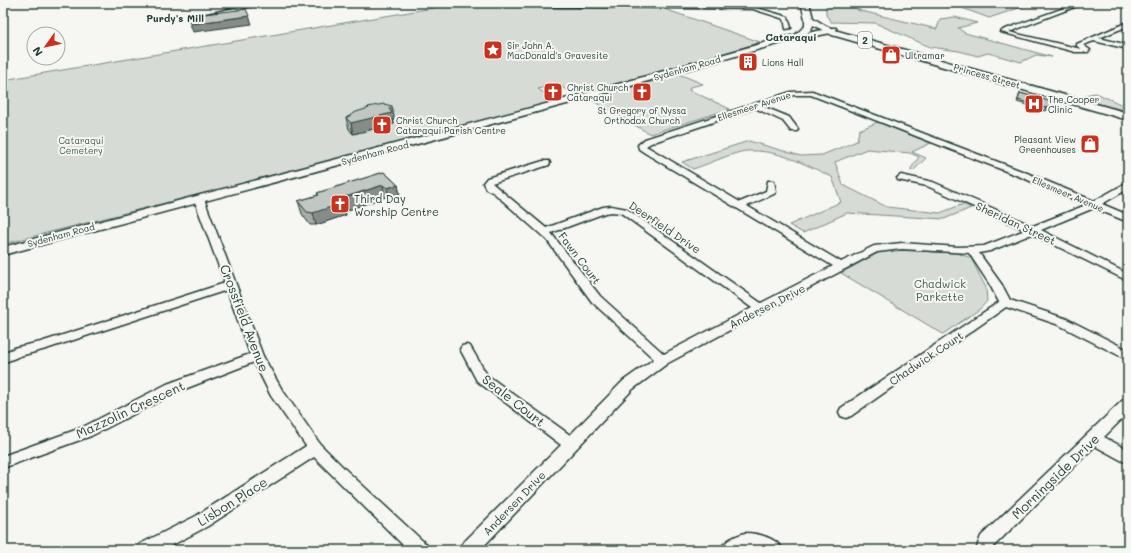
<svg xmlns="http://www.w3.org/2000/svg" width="1131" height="553" font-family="Mali,sans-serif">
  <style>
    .green { fill: #d6dbd6; stroke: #7a8c85 }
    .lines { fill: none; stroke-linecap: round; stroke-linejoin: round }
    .street-casing { stroke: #1f3d34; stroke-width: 3 }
    .secondary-casing { stroke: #1f3d34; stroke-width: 3 }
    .primary-casing { stroke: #1f3d34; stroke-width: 3 }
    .street { fill: #f6f6f2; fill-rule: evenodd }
    .secondary { fill: #f6f6f2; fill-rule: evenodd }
    .primary { fill: #f6f6f2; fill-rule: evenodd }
    .wall { fill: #a6aca8; stroke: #1f3d34 }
    .shaded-wall { fill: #878c88; stroke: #1f3d34 }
    .building { fill: #c1c8c3; stroke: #1f3d34 }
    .labels { text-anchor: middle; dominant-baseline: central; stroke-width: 4; stroke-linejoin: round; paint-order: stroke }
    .far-poi-label { font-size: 9px; fill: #1f3d34; stroke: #f6f6f2; text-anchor: start }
    .far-street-label { font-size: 9px; fill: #1f3d34; stroke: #f6f6f2 }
    .far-park-label { font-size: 9px; fill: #445d54; stroke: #f6f6f2 }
    .far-neighbourhood-label { font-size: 10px; font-weight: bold; fill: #1f3d34; stroke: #f6f6f2 }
    .shield { fill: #f6f6f2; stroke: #60746d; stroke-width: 1 }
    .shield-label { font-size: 10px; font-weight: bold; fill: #1f3d34 }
    .poi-label { font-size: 11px; fill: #1f3d34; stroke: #f6f6f2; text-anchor: start }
    .street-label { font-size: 11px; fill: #1f3d34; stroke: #f6f6f2 }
    .park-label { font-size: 11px; fill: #445d54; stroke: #f6f6f2 }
    .near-street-label { font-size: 13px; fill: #1f3d34; stroke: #f6f6f2 }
  </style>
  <rect width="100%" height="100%" fill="#f6f6f2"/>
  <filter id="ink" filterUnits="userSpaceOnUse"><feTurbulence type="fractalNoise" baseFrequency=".025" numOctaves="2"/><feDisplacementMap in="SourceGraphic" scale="8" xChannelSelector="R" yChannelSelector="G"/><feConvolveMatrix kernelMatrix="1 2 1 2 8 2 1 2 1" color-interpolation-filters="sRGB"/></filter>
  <g filter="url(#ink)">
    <!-- green -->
    <path class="green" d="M463,3h184l113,39 -112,36 -69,19 -23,-13 -18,5 21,14 -556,141v-164z
      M826,3h60l3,2 -26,2 -6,3 80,19 3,-10 15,-2 22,6 -19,5 7,5 87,24 -16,-2 -15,7 -33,-9 -10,3 -19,-5 -29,-4 -55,-24 -44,-1 -5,-7z
      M954,3h80l-45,15 -27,-10 3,-1z
      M679,74l24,10 -13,3 -1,3 41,19 -80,25 -60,-35z
      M1096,93l2,1 29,13 -4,3 -4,-1 -38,-10 8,-5z
      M878,122l53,21 -19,9 14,6 -13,13 -3,-1 9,-13 -9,-4 -43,-4 -32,13 8,23 44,22 53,6 23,-9 8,4 -27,11 -97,-6 -44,20 -14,-8 52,-23 -9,-25c-27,-13 -55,-28 -86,-26 -12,1 -40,14 -53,18l-11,-7 67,-21 52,15 21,-1 35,-14 2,-11z
      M895,250l62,3 14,5 15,30 1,13 -7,8 -37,25 -102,-61 39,-21z"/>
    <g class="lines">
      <!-- street casing -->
      <g class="street-casing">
        <path id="street" d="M263,3h16l-31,4 -47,11 -3,-2 50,-11z
          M469,3l276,3 2,-1 41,12 3,11 -5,1 -2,-10 -31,-10 -282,-4z
          M1078,3h7l-76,29 72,17 -4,-3v-2l51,-22v4l-29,12 29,7v4l-34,-8 -11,4 7,5 -2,2h-13l-74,-20 2,-2z
          M812,91l215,82 67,28 34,-19v7l-26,15 26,11v7l-34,-14 -53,22 87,44v7l-96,-47 -42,17 -11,2 23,32 8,15 57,19 61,31v10l-69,-35 -53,-18 -155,109 -5,2 -5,-2 -2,-4 2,-4 158,-106 -9,-17 -21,-32 -67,-4 -25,3 -209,111 -35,26 -153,161h-21l3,-6 99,-99 -84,-64 -17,-32 2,-3 4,-1 4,1 17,29 83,60 53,-54 31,-22 -62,-57 -45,-62 -53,-47 -8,-4 -3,-6 4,-5 56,-17h6l1,2 -1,2 -57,18 54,45 57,-21 8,-1 16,3 134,94 72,-37 -188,-113 -6,-4 -1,-4 7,-6 146,-47zM794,95h17l210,82 65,28 -53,21 -100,-44 -32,-7 -4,3 1,2 29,6 98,44 -41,16 -26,1 -56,-4 -28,3 -33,16 -94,-56 27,-12 2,-2 -2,-11h-6l-2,10 -26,11 -94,-56 5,-3 104,-35 28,13 8,10h6l1,-2 -9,-12 -27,-11zM611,212l10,1 131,95 -88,46 -64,-58 -49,-63 54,-20z
          M199,196l5,3 59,157 18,32 39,56 26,26 80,74 3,6h-21l-94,-93 -106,69 -45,24h-26l3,-6 56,-28 110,-70 -35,-50 -17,-34 -77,30 -86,44 -88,32v-12l78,-28 86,-44 83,-30 -23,-64 -181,59 -26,7 -17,7v-10l14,-6 24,-5 184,-59 -31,-84z
          M1128,399v14l-24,24 24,13v14l-33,-18 -101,100v4h-18l5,-14 142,-136z
          M745,533c13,0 32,5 38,17h-63c5,-10 15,-14 25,-17z"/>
      </g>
      <!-- secondary casing -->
      <g class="secondary-casing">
        <path id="secondary" d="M833,28h3v4l-51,10 -207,59 -575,154v-8l569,-150 209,-59z"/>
      </g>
      <!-- primary casing -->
      <g class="primary-casing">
        <path id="primary" d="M801,3h8l4,15 13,8 12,5 290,82v7l-296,-85 -19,-10c-1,6 -10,12 -16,11l-1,-2 9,-8v-7z"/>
      </g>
      <!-- street -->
      <use href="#street" class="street"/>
      <!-- secondary -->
      <use href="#secondary" class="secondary"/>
      <!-- primary -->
      <use href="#primary" class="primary"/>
    </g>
    <!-- wall -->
    <path class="wall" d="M1020,93l36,10 -2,3 -9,5 -28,-9z
      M368,107l26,10 -1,2 1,5 -41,10 -4,-5 -3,-11 22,-9z
      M384,172l14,13 2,12 -11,4 -4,-4 -40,14 1,4 -30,10h-6l-8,-11 -4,-13 20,-6 -1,-2z"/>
    <!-- shaded-wall -->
    <path class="shaded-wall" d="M249,16l3,8 -59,8 -3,-8z
      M1056,103l-2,3 -9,5 1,-3z
      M392,106l2,11 -1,2 1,5 -41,10 -2,-11 38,-14z
      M383,185l2,12 -40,14 1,4 -30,10 -3,-12 26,-14z
      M398,185l2,12 -11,4 -2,-13z"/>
    <!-- building -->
    <path class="building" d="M246,9l3,7 -59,8 -2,-8z
      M1020,93l36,10 -10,5 -28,-8z
      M384,104l8,2 -3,3 3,4 -41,10 -5,-5 10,-6 13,-4 -1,-1z
      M384,172l14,13 -11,3 -4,-3 -44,14 4,4 -30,10 -6,-1 -9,-11 21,-6 -2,-2z"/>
  </g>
  <!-- icons -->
  <defs>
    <g id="sight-square" transform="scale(1)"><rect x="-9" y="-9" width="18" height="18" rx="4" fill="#c8321e" stroke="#f6f6f2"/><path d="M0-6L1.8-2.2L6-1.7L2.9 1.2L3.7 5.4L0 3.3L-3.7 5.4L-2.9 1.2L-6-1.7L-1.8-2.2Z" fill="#fff"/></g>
    <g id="shop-square" transform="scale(1)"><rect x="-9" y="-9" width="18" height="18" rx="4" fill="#c8321e" stroke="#f6f6f2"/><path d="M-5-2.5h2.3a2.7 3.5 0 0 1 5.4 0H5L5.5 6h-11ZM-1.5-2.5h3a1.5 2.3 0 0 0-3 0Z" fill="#fff"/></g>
    <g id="building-square" transform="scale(1)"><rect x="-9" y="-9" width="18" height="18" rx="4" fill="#c8321e" stroke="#f6f6f2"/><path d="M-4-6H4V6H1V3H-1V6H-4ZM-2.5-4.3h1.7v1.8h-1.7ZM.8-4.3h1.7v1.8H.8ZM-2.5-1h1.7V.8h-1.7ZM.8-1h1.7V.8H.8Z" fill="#fff"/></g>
    <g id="church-square" transform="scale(1)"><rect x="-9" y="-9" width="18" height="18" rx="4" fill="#c8321e" stroke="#f6f6f2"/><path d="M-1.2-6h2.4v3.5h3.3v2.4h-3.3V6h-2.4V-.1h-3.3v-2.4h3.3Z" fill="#fff"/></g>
    <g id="hospital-square" transform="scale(1)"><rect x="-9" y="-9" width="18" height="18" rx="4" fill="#c8321e" stroke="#f6f6f2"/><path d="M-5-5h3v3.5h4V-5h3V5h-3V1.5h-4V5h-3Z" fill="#fff"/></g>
  </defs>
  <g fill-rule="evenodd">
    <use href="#sight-square" x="493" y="50"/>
    <use href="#shop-square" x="891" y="55"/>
    <use href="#building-square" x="748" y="62"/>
    <use href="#church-square" x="553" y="92"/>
    <use href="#church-square" x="642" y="92"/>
    <use href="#hospital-square" x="1034" y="104"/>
    <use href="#church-square" x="382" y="125"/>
    <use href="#shop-square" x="1090" y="144"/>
    <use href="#church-square" x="340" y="204"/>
  </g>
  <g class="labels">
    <!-- far-poi labels -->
    <g class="far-poi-label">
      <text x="507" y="45">Sir John A.<tspan x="507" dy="10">MacDonald's Gravesite</tspan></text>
      <text x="905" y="55">Ultramar</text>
      <text x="762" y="62">Lions Hall</text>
      <text x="567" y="87">Christ Church<tspan x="567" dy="10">Cataraqui</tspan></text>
      <text x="1048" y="99">The Cooper<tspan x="1048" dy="10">Clinic</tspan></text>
      <text x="642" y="110" text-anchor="middle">St Gregory of Nyssa<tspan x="642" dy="10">Orthodox Church</tspan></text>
      <text x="396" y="120">Christ Church<tspan x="396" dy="10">Cataraqui Parish Centre</tspan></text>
      <text x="1076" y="139" text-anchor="end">Pleasant View<tspan x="1076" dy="10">Greenhouses</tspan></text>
    </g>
    <!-- far-street labels -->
    <g class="far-street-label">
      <text transform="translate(687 68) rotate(-16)">Sydenham Road</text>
      <text transform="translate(987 76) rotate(16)">Princess Street</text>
      <text transform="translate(754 106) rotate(-18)">Ellesmeer Avenue</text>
      <text transform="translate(375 153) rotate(-15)">Sydenham Road</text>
      <text transform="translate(1068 194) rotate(23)">Ellesmeer Avenue</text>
      <text transform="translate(61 235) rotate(-15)">Sydenham Road</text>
    </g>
    <!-- far-park labels -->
    <g class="far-park-label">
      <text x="81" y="140">Cataraqui<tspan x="81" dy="10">Cemetery</tspan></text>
    </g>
    <!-- far-neighbourhood labels -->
    <g class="far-neighbourhood-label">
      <text x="175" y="18">Purdy's Mill</text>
      <text x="791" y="37">Cataraqui</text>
    </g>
    <!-- shield labels -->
    <rect class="shield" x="858" y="32" width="14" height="16" rx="3"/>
    <g class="shield-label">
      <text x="865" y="40">2</text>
    </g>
    <!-- poi labels -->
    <g class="poi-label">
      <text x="354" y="198">Third Day<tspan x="354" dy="13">Worship Centre</tspan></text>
    </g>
    <!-- street labels -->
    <g class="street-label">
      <text transform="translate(1016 223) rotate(25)">Sheridan Street</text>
      <text transform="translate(665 227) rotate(34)">Deerfield Drive</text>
      <text transform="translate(580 258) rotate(53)">Fawn Court</text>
      <text transform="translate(767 306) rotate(-27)">Andersen Drive</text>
      <text transform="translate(926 358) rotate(-34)">Chadwick Court</text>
      <text transform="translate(514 503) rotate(-46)">Andersen Drive</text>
    </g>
    <!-- park labels -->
    <g class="park-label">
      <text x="940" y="283">Chadwick<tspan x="940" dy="13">Parkette</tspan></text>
    </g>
    <!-- near-street labels -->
    <g class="near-street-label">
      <text transform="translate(245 318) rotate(69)">Crossfield Avenue</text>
      <text transform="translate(514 400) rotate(38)">Seale Court</text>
      <text transform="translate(130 409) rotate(-25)">Mazzolin Crescent</text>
      <text transform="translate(1055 476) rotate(-44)">Morningside Drive</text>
      <text transform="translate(232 501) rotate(-32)">Lisbon Place</text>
    </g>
  </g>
  <!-- margin -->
  <rect width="1131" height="553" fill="none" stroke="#f6f6f2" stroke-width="16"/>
  <rect x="8" y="8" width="1115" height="537" fill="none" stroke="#1f3d34" stroke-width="1.5" filter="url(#ink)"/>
  <!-- north arrow -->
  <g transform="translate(46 46) rotate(237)"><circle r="19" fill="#f6f6f2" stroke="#a0aca6"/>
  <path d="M0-3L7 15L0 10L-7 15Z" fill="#c8321e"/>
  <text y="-6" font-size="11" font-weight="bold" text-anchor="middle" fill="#1f3d34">N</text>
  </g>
</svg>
